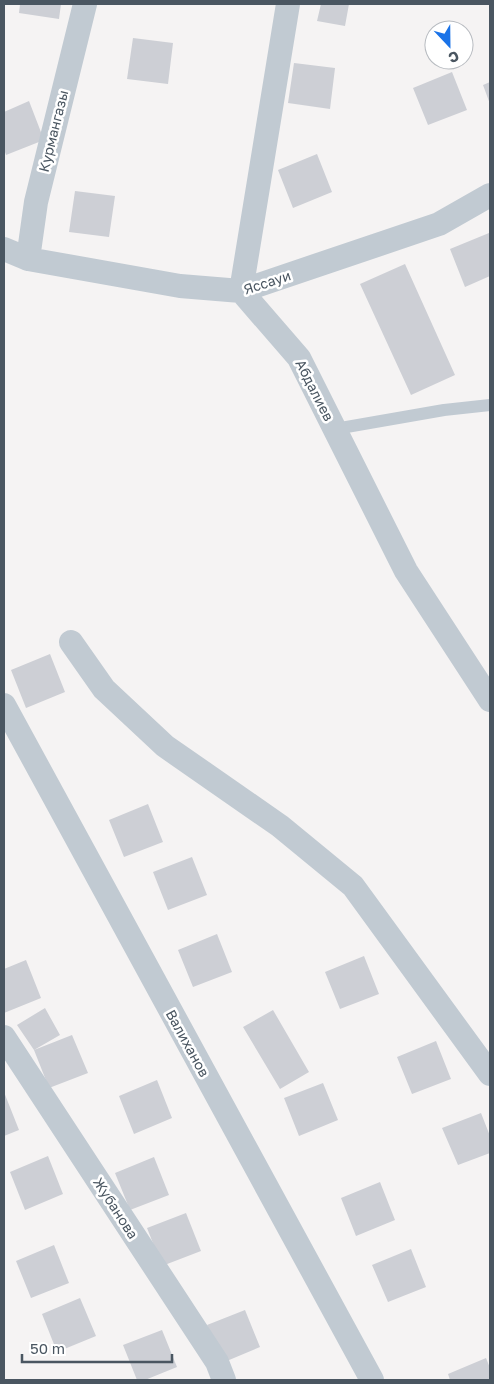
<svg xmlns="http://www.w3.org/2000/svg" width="494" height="1384" font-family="'Golos Text',sans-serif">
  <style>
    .building { fill: #cdcfd5 }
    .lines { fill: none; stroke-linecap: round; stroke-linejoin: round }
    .service { stroke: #c1cad2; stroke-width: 12 }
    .minor { stroke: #c1cad2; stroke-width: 24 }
    .labels { text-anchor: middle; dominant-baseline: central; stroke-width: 5; stroke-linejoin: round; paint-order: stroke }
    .street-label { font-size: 14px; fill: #4a5661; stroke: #fff }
  </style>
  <rect width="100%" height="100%" fill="#f5f3f3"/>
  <!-- building -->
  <path class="building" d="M20,4h41l-2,15 -40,-6z
    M321,4h28l-4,22 -28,-5z
    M133,38l40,5 -5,41 -41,-5z
    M294,63l41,5 -5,41 -42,-6z
    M452,72l15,38 -39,15 -15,-37z
    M490,82v22l-7,-19z
    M29,101l15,39 -38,15 -2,-6v-37z
    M317,154l15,38 -39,16 -15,-38z
    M75,191l40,5 -6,41 -40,-5z
    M489,233l1,5v38l-25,11 -15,-38z
    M405,264l50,111 -44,20 -51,-111z
    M50,654l15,38 -39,16 -15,-38z
    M148,804l15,38 -39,15 -15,-37z
    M192,857l15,38 -39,15 -15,-38z
    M217,934l15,38 -39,15 -15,-37z
    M364,956l15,38 -39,15 -15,-37z
    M26,960l15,38 -37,15v-44z
    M45,1008l15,27 -26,15 38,-15 16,38 -39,15 -15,-38 -17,-25z
    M273,1010l36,62 -29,17 -37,-62z
    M436,1041l15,38 -39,15 -15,-37z
    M157,1080l15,38 -38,16 -15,-38z
    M323,1083l15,37 -39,16 -15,-38z
    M4,1092l15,38 -15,6z
    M481,1113l9,23v17l-32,12 -16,-37z
    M48,1156l15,38 -38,16 -15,-38z
    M154,1157l15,38 -39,15 -15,-37z
    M380,1182l15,38 -39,16 -15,-38z
    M186,1213l15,38 -39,15 -15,-38z
    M54,1245l15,38 -38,15 -15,-37z
    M411,1249l15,38 -38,15 -16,-37z
    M80,1298l16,38 -39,16 -15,-38z
    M245,1310l15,37 -38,16 -15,-38z
    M162,1330l15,37 -32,13h-8l-14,-35z
    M486,1358l4,10v12h-40l-2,-6z"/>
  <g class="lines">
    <!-- service -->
    <path class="service" d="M335,429l109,-19 46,-5"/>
    <!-- minor -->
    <path class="minor" d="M288,4l-47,287 58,67 107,213 84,129
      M4,249l24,10 152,27 61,5 198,-67 51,-29
      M28,259l8,-57 49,-198
      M71,642l33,47 61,57 115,80 73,60 137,188
      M4,705l368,675
      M4,1037l213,325 7,18"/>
  </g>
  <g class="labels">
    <!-- street labels -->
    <g class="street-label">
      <text transform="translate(53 131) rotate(-76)">Курмангазы</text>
      <text transform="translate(267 282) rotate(-18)">Яссауи</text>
      <text transform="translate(315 390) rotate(63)">Абдалиев</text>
      <text transform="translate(188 1043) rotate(61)">Валиханов</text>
      <text transform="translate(116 1208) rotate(57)">Жубанова</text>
    </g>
  </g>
  <!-- border -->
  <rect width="494" height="1384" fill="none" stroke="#4a5661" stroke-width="10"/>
  <!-- north arrow -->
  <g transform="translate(449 45) rotate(158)"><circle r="24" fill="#ffffff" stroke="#b7bbc0"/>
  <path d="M0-4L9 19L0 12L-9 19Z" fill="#1a73e8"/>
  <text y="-8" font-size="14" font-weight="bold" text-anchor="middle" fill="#4a5661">С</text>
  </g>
  <!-- scale -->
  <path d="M22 1354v8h150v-8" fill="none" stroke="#4a5661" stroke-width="2.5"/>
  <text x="30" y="1354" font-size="15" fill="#4a5661" stroke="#ffffff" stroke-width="4" paint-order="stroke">50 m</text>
</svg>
